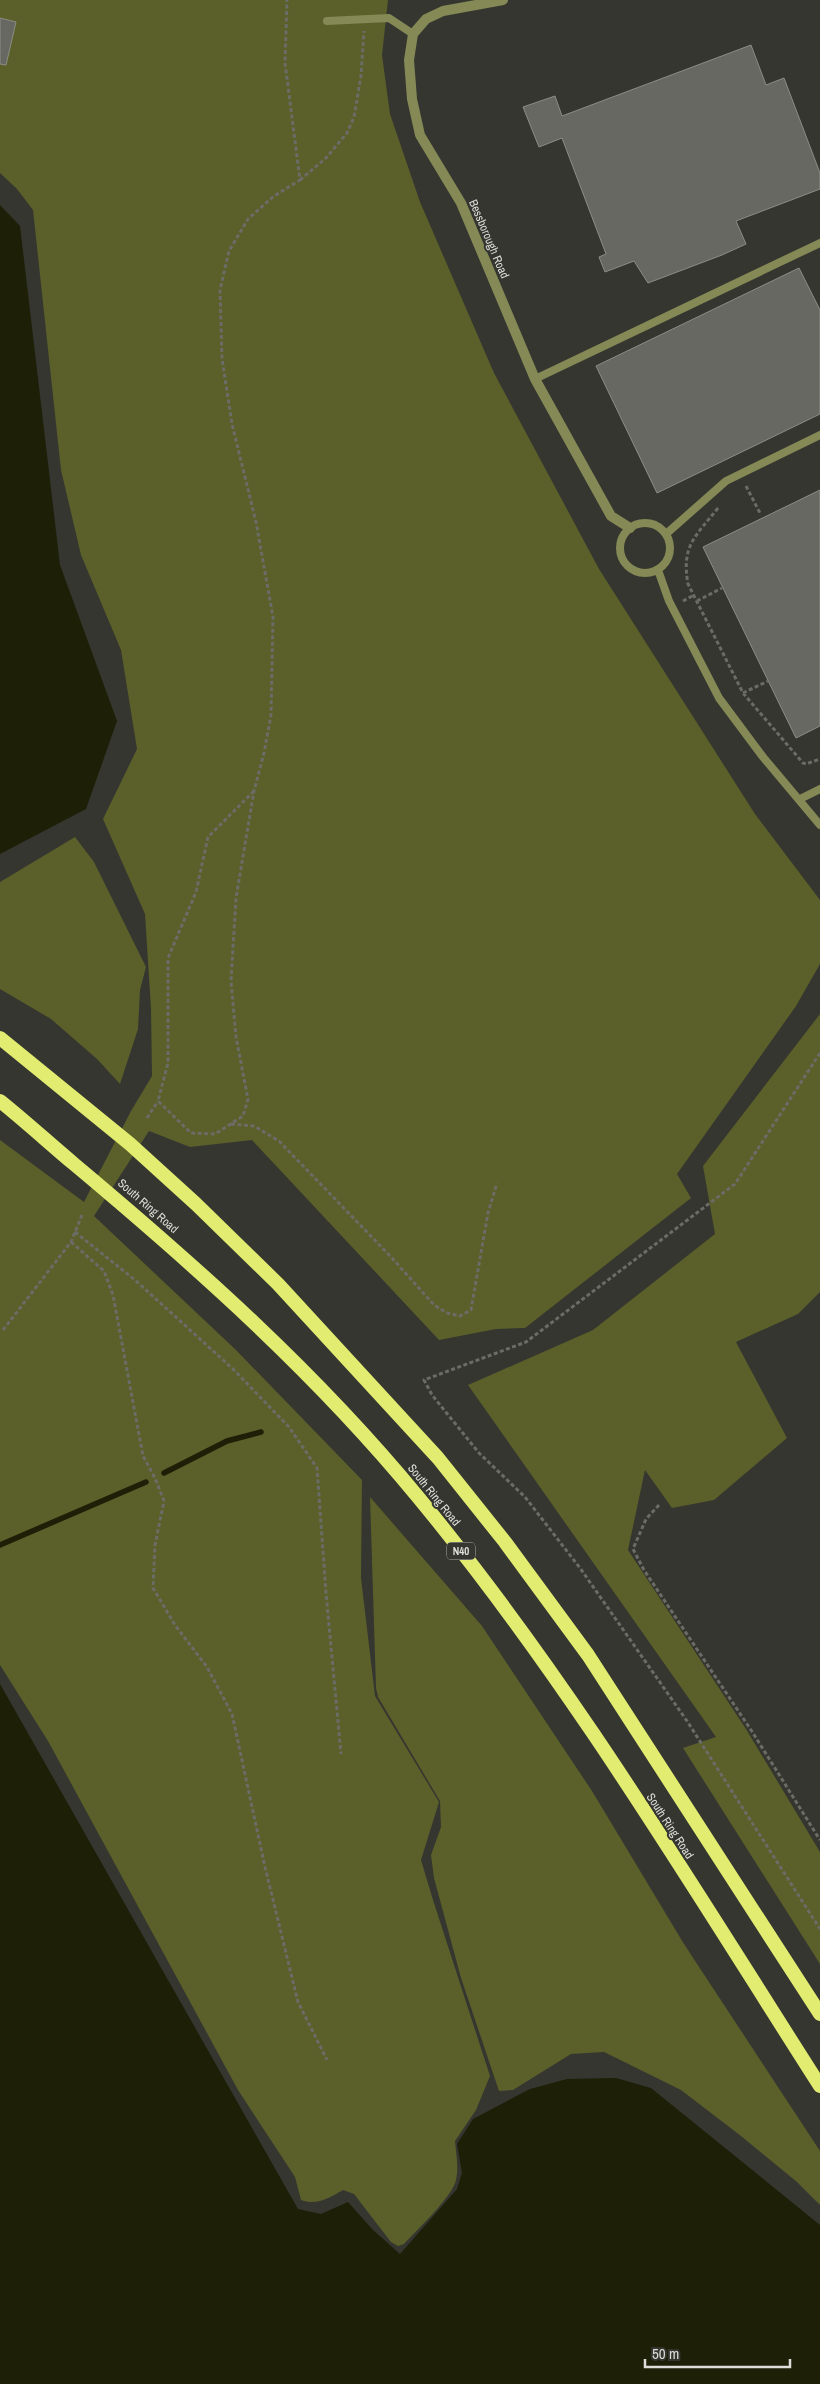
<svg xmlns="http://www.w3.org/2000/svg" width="820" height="2384" font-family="'Archivo Narrow',sans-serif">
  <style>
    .green { fill: #5b5f29 }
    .water { fill: #1d1f07 }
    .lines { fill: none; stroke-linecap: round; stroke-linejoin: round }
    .stream { stroke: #1d1f07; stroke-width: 5.5 }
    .building { fill: #676861; stroke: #8c8d86 }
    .path { stroke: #6b6c66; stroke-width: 3; stroke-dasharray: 4 2.5; stroke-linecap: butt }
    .service { stroke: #848955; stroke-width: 8 }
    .minor { stroke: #848955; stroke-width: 10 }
    .trunk { stroke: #e2ec70; stroke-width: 14 }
    .labels { text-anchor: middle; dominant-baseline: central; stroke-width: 4; stroke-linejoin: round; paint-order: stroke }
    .shield { fill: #353630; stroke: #ababa6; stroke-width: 1 }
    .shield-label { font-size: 11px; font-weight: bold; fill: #ddddd9 }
    .street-label { font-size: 12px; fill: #ddddd9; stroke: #353630 }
  </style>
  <rect width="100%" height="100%" fill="#353630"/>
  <!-- green -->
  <path class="green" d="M0,0h388l-6,55 8,59 30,88 74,171 105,196 156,245 65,86v64l-24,42 -119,168 14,24 -166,130 -29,1 -57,11 -187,-200 -62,7 -41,-16 -55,85 142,134 126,130 -1,98 14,118 64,106 -18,58 12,40 57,176 -14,34 -21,31c1,13 4,27 1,39 -3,16 -40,51 -52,64l-6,2 -7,-4 -37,-48 -11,-4c-14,8 -26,16 -42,10l-6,-23 -57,-87 -190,-349 -48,-76v-525l84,62 47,-91 21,-35 -1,-67 -6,-95 -42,-95 34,-70 -16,-99 -40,-95 -20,-85 -28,-260 -16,-21 -17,-16z
    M75,837l19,25 52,105 -6,23 -2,39 -18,55 -23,-25 -46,-40 -51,-30v-107z
    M820,1014v278l-22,22 -62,28 51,96 -73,62 -42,8 -27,-38 -17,80 118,179 74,123v112l-137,-216 33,-11 -248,-352 125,-55 122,-96 -12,-68z
    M370,1497l112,129 110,165 92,153 136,207v54l-23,-23 -56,-46 -60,-46 -77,-38 -33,2 -58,36 -14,1 -38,-113 -27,-100 -3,-23 10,-28 -1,-26 -62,-104 -2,-9z"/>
  <!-- water -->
  <path class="water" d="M0,205l20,21 40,339 57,156 -31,88 -86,45z
    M0,1684l298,525 23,5 27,-12 25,28 27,24 57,-65 5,-16 -5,-29 16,-25 57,-30 37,-10 49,-1 35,10 169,137v159h-820z"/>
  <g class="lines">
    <!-- stream -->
    <path class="stream" d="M164,1473l63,-32 34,-9
      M0,1545l146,-63"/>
  </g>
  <!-- building -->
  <path class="building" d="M0,18l16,4 -10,43 -6,-1z
    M751,45l15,40 18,-7 36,95v16l-84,32 10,23 -24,11 -74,28 -14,-22 -29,11 -6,-15 7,-3 -44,-116 -23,9 -16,-40 32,-11 7,20z
    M799,268l21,42v104l-163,79 -61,-127z
    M820,490v236l-24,12 -93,-191z"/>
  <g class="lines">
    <!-- path -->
    <path class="path" d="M300,180l26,-22 21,-25 7,-16 7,-41 3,-45
      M746,486l15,29
      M718,508c-22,28 -37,37 -30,76l55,109 60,70 3,1 14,-5
      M683,601l11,-6
      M697,601l25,-13
      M743,693l25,-12
      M254,791l-46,46 -12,55 -28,66v105l-10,38 33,32 24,1 28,-18 5,-17 -12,-62 -5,-56 5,-83 18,-107 10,-38 7,-38 2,-98 -17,-95 -24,-98 -10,-65 -2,-69 9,-39 19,-32 26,-23 26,-16 -15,-117 2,-63
      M820,1053l-85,131 -209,158 -102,38 8,15 47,58 46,44 55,71 107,153 133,208
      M147,1118l11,-17
      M231,1124l23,2 25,15 113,117 42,47 13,8 13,3 11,-6 17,-97 9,-30
      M75,1232l60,48 98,89 56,58 28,41 9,125 15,161
      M71,1242l33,29 9,24 30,161 12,22 9,23 -9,44 -2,43 22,37 32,42 25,47 33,153 33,135 29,58
      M3,1330l68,-88 11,-27
      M659,1505l-13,14 -13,30 11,21 109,163 67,107"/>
    <!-- service -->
    <path class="service" d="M327,21l62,-3 24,16
      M535,379l285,-136
      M620 548a25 25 0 1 1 50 0a25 25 0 1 1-50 0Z
      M666,534l60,-53 94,-46
      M658,570l11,31 50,97 44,59 57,68
      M800,799l20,-10"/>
    <!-- minor -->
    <path class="minor" d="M503,0l-60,11 -17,8 -13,15 -4,26 3,39 8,36 41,68 74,176 76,137 19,12"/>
    <!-- trunk -->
    <path class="trunk" d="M0,1038l130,106 66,60 82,80 160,174 67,84 83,113 232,359
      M0,1101c25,20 49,42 74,63 123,103 242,209 344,333 152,184 274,389 402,589"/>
  </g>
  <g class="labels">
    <!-- shield labels -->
    <rect class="shield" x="447" y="1542.5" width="28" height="17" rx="4"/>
    <g class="shield-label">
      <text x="461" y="1551">N40</text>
    </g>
    <!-- street labels -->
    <g class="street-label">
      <text transform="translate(489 239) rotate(67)">Bessborough Road</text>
      <text transform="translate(148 1206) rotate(41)">South Ring Road</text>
      <text transform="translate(434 1495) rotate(51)">South Ring Road</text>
      <text transform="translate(670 1826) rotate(57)">South Ring Road</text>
    </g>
  </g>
  <!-- scale -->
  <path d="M645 2359v8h145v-8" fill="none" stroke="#ddddd9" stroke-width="2.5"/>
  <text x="652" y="2359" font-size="15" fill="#ddddd9" stroke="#353630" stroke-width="4" paint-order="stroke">50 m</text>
</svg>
